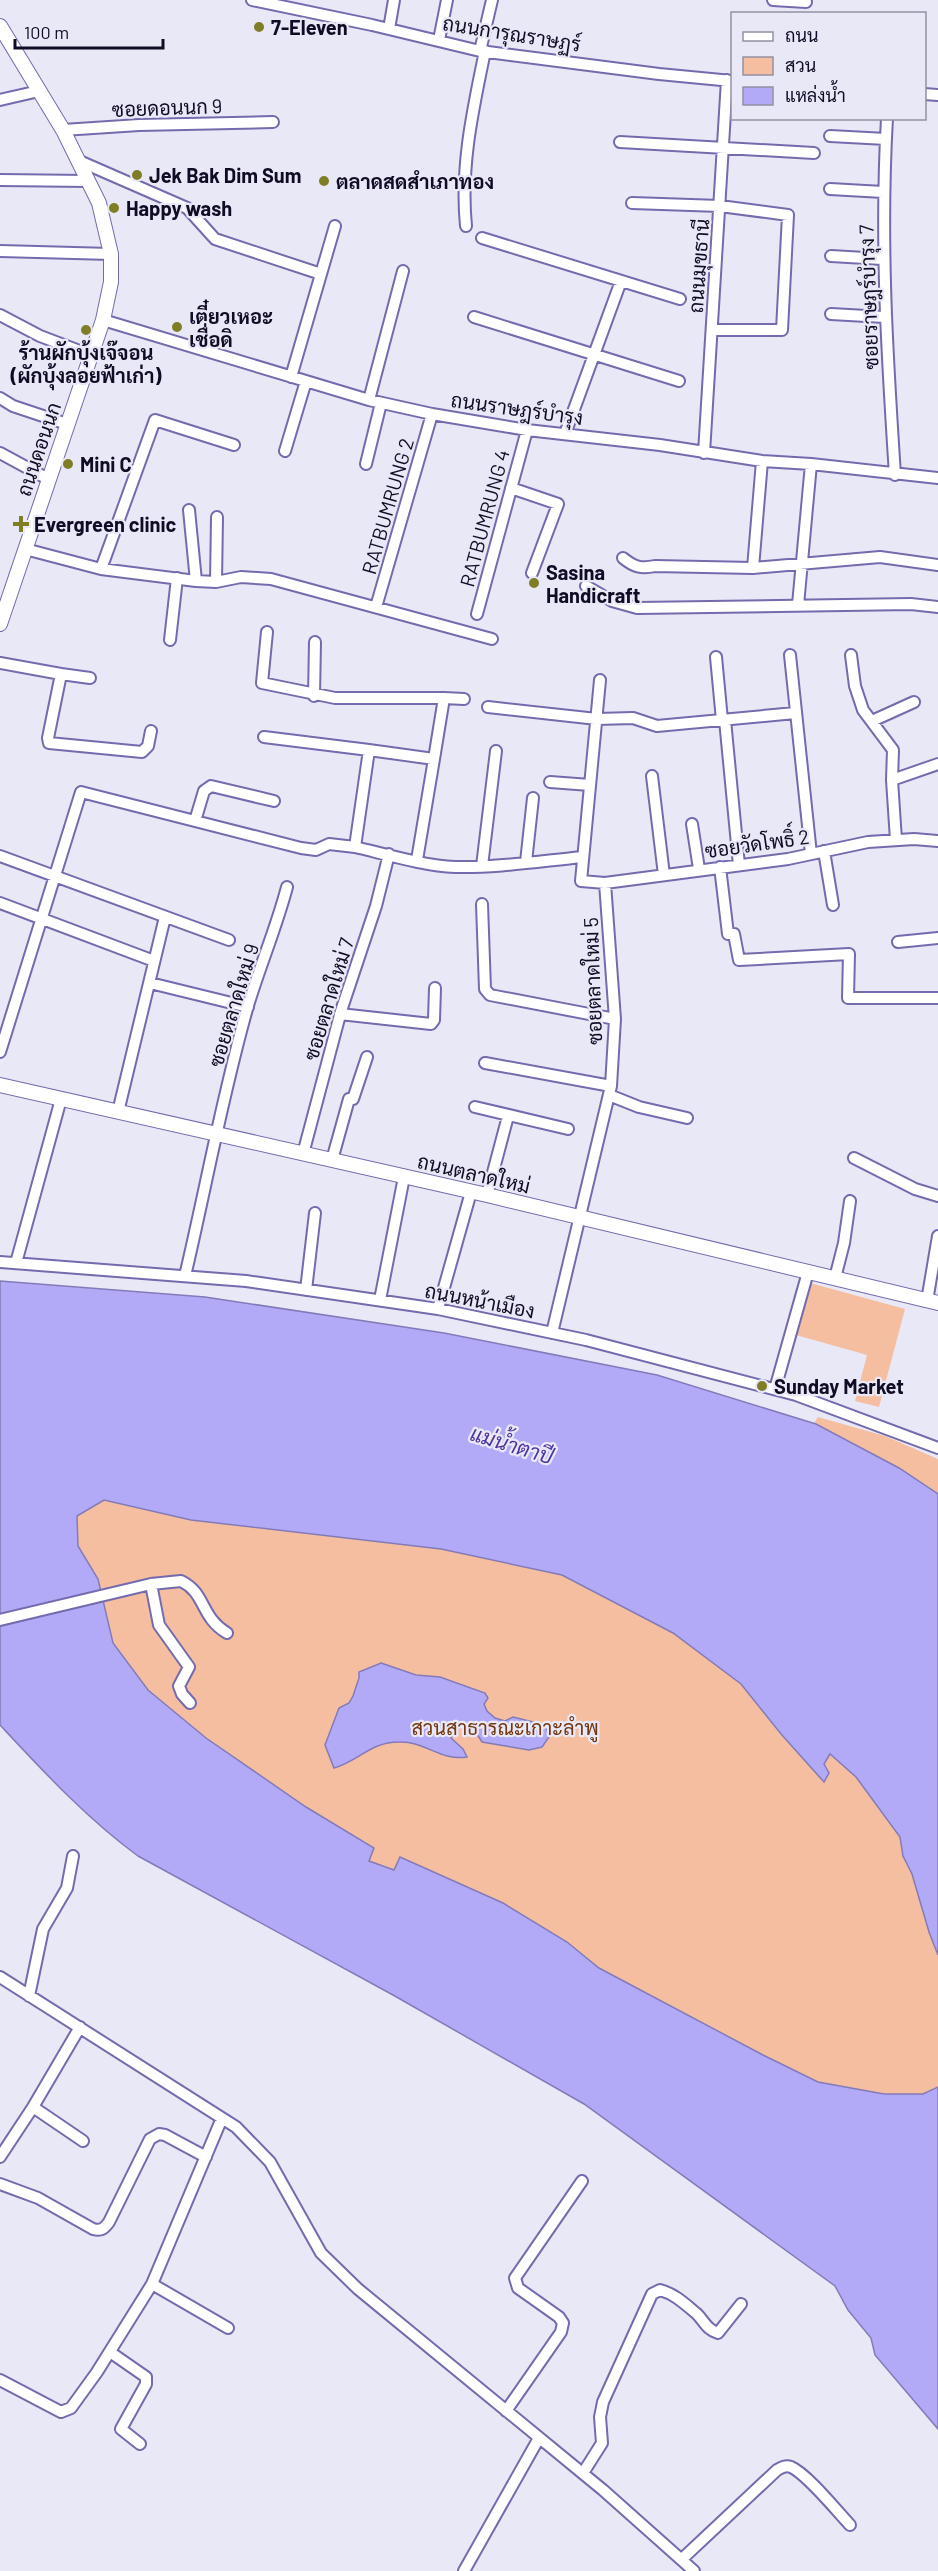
<svg xmlns="http://www.w3.org/2000/svg" width="938" height="2571" font-family="Barlow,Sarabun,sans-serif">
  <style>
    .green { fill: #f6bea1 }
    .water { fill: #b3aaf7; stroke: #827bb8; stroke-width: 1.5 }
    .lines { fill: none; stroke-linecap: round; stroke-linejoin: round }
    .minor-casing { stroke: #736bad; stroke-width: 14 }
    .major-casing { stroke: #736bad; stroke-width: 16 }
    .minor { stroke: #fff; stroke-width: 10 }
    .major { stroke: #fff; stroke-width: 14 }
    .poi-dot { fill: #7f7e26; stroke: #e9e8f7; stroke-width: 2 }
    .labels { text-anchor: middle; dominant-baseline: central; stroke-width: 4.5; stroke-linejoin: round; paint-order: stroke }
    .poi-label { font-size: 20px; font-weight: bold; fill: #110c25; stroke: #e9e8f7; text-anchor: start }
    .street-label { font-size: 20px; fill: #110c25; stroke: #e9e8f7 }
    .park-label { font-size: 20px; fill: #74370f; stroke: #e9e8f7 }
    .water-label { font-size: 21px; font-style: italic; fill: #4f34a0; stroke: #e9e8f7 }
  </style>
  <rect width="100%" height="100%" fill="#e9e8f7"/>
  <!-- green -->
  <path class="green" d="M810,1283l95,26 -26,98 -24,-6 12,-46 -71,-20z
    M818,1417l67,19 53,23v50l-129,-78z
    M103,1500l88,20 250,29 121,26 111,58 68,51 39,50 44,47 5,-8 -5,-9 5,-10 27,23 44,60 3,19 9,18 17,58 9,23v132l-15,7h-39l-66,-12 -55,-27 -164,-87 -32,-26 -64,-39 -102,-45 -6,12 -26,-9 4,-14 -67,-40 -100,-69 -58,-48 -35,-47 -15,-64 -20,-33 -1,-30z"/>
  <!-- water -->
  <path class="water" d="M0,1281l205,16 239,36 213,42 159,49 83,44 39,26v461l-9,-23 -17,-58 -9,-18 -3,-19 -44,-60 -26,-23 -6,10 5,9 -5,9 -43,-48 -40,-50 -68,-51 -111,-58 -121,-26 -250,-29 -87,-20 -27,16 1,30 20,33 15,64 35,47 58,48 100,69 68,41 -5,13 25,9 6,-13 103,46 64,39 32,26 164,87 55,27 66,12h39l15,-7v342l-63,-74 -4,-17 -23,-28 -13,-24 -251,-182 -191,-109 -255,-139c-51,-37 -95,-85 -138,-131z
    M381,1663l35,12 24,2 45,16 3,5 -4,6 3,7 8,7 10,3 8,-4 32,8 4,12 -7,10 -13,3 -47,-8 -7,-11 -9,-6 -9,4 -6,9 12,11 4,8c-28,4 -41,-16 -68,-15 -29,0 -40,19 -65,26l-9,-23 14,-37 10,-5 4,-7 6,-18v-6z"/>
  <g class="lines">
    <!-- minor casing -->
    <g class="minor-casing">
      <path id="minor" d="M252,0l120,25 108,26 179,23 73,7
        M773,0l33,2
        M389,29l5,-29
        M439,40l8,-40
        M480,51l12,-51
        M924,94l14,1
        M0,100l39,-9
        M887,118c-7,123 0,235 8,357
        M63,130l76,-5 134,-3
        M830,136l56,3
        M620,142l194,11
        M77,160l110,48 28,31 106,35
        M0,180l88,1
        M830,189l53,3
        M632,203l88,3 68,9 -6,115h-70
        M466,226c-6,-59 7,-117 19,-175
        M482,238l198,61
        M0,251l111,3
        M831,256l51,3
        M831,314l53,3
        M0,315l40,21 50,19
        M474,317l205,64
        M103,320l266,80 63,14 95,16 133,15 102,16 49,3 127,14
        M291,377l44,-151
        M0,398l13,8 54,18
        M369,400l34,-129
        M565,434l56,-153
        M285,451l21,-70
        M0,453l48,26
        M704,453l23,-373
        M366,464l15,-61
        M511,488l47,16 -26,69
        M189,510l7,71
        M25,549l76,20 95,12 20,1 25,-5 30,2 221,60
        M623,558c11,9 18,11 32,8l98,2 127,-11 58,8
        M753,568l9,-107
        M101,569l54,-149 79,25
        M216,582l1,-65
        M586,586l26,15 25,7 274,-4 27,3
        M798,605l13,-141
        M376,607l56,-193
        M477,614l50,-184
        M267,632l-5,51 73,15h109l-10,61
        M170,640l7,-62
        M790,655l21,199
        M851,655l4,31 8,24 30,40 -1,30
        M716,657l6,63
        M0,663l61,11 -13,64 1,5 93,9 6,-6 3,-15
        M61,674l29,4
        M600,680l-19,201 24,2 183,-24 80,-17 46,-3 24,2
        M314,696l1,-54
        M444,698l20,1
        M488,707l109,12 36,-1 24,8 138,-13
        M725,720l14,145
        M872,721l42,-19
        M264,737l105,13
        M652,776l12,99
        M550,782l40,3
        M195,821l106,27 15,2 13,-6 26,3
        M692,824l7,45
        M896,840l-4,-60 46,-16
        M824,851l9,54
        M0,856l229,84
        M417,860l17,-101 -65,-9 -14,97c30,7 70,19 100,20 42,1 86,-6 128,-10
        M526,862l7,-64
        M482,866l14,-115
        M720,867l8,67h6l5,26 110,-6 -1,44h90
        M0,903l154,58
        M482,904l3,85 5,6 125,24
        M898,942l40,-4
        M150,983l98,24
        M340,1014l91,10 3,-4 1,-32
        M0,1052l81,-260 114,29 9,-30 7,-5 63,15
        M485,1063l126,23
        M609,1095l30,12 48,11
        M475,1107l93,22
        M118,1112l47,-195
        M303,1154l38,-143 35,-105 13,-52
        M854,1158l61,31 23,7
        M332,1160l17,-61h4l14,-42
        M487,1195l21,-79
        M0,1262l246,19 192,28 148,31 210,55 142,53
        M16,1263l45,-164
        M185,1276c21,-89 37,-179 62,-267 12,-41 29,-80 40,-122
        M835,1278l9,-35 6,-42
        M306,1290l9,-77
        M380,1300l24,-123
        M927,1301l11,-65
        M438,1309l33,-117
        M552,1333l59,-247 4,-67 -10,-136
        M775,1389l33,-117
        M151,1584l8,41 30,42 -10,19 3,8 8,9
        M0,1620l151,-36 30,-3c25,12 19,36 46,52
        M0,1977l236,150 34,35 51,91 37,36 245,201 91,81
        M29,1996l14,-67 24,-41 6,-32
        M33,2107l50,34
        M0,2157l33,-50 47,-80
        M0,2184l38,14 55,31c8,2 11,0 16,-7l41,-83 9,-5 6,1 41,22
        M152,2284l76,44
        M110,2352l36,25v7l-25,45 19,15
        M0,2380l61,32 10,-4 26,-36 55,-88 70,-166
        M506,2411l55,-79 2,-9 -4,-6 -41,-29 -3,-10 67,-97
        M583,2473l19,-30 -2,-26 3,-15 49,-108 8,-4c15,4 25,14 37,24 7,7 10,16 21,19l23,-29
        M682,2559l95,-89c5,-3 9,-5 14,-3 16,7 45,43 59,58
        M464,2571l75,-133"/>
    </g>
    <!-- major casing -->
    <g class="major-casing">
      <path id="major" d="M0,26l63,104 36,73 12,51v28l-8,38 -103,304
        M0,1085l487,110 451,108"/>
    </g>
    <!-- minor -->
    <use href="#minor" class="minor"/>
    <!-- major -->
    <use href="#major" class="major"/>
  </g>
  <!-- markers -->
  <g class="poi-dot">
    <circle cx="259" cy="27" r="6"/>
    <circle cx="137" cy="175" r="6"/>
    <circle cx="324" cy="181" r="6"/>
    <circle cx="114" cy="208" r="6"/>
    <circle cx="177" cy="327" r="6"/>
    <circle cx="86" cy="330" r="6"/>
    <circle cx="68" cy="464" r="6"/>
    <path d="M18 515h6v6h6v6h-6v6h-6v-6h-6v-6h6z"/>
    <circle cx="534" cy="583" r="6"/>
    <circle cx="762" cy="1386" r="6"/>
  </g>
  <g class="labels">
    <!-- poi labels -->
    <g class="poi-label">
      <text x="271" y="27">7-Eleven</text>
      <text x="149" y="175">Jek Bak Dim Sum</text>
      <text x="336" y="181">ตลาดสดสำเภาทอง</text>
      <text x="126" y="208">Happy wash</text>
      <text x="189" y="316">เตี๋ยวเหอะ<tspan x="189" dy="23">เชื่อดิ</tspan></text>
      <text x="86" y="352" text-anchor="middle">ร้านผักบุ้งเจ๊จอน<tspan x="86" dy="23">(ผักบุ้งลอยฟ้าเก่า)</tspan></text>
      <text x="80" y="464">Mini C</text>
      <text x="34" y="524">Evergreen clinic</text>
      <text x="546" y="572">Sasina<tspan x="546" dy="23">Handicraft</tspan></text>
      <text x="774" y="1386">Sunday Market</text>
    </g>
    <!-- street labels -->
    <g class="street-label">
      <text transform="translate(512 33) rotate(9)">ถนนการุณราษฏร์</text>
      <text transform="translate(167 107) rotate(-2)">ซอยดอนนก 9</text>
      <text transform="translate(698 266) rotate(-86)">ถนนมุขธานี</text>
      <text transform="translate(868 297) rotate(-92)">ซอยราษฎร์บำรุง 7</text>
      <text transform="translate(517 408) rotate(8)">ถนนราษฎร์บำรุง</text>
      <text transform="translate(38 449) rotate(-71)">ถนนดอนนก</text>
      <text transform="translate(387 506) rotate(-74)">RATBUMRUNG 2</text>
      <text transform="translate(484 518) rotate(-75)">RATBUMRUNG 4</text>
      <text transform="translate(757 843) rotate(-8)">ซอยวัดโพธิ์ 2</text>
      <text transform="translate(592 981) rotate(-92)">ซอยตลาดใหม่ 5</text>
      <text transform="translate(328 999) rotate(-73)">ซอยตลาดใหม่ 7</text>
      <text transform="translate(233 1005) rotate(-73)">ซอยตลาดใหม่ 9</text>
      <text transform="translate(474 1173) rotate(13)">ถนนตลาดใหม่</text>
      <text transform="translate(480 1300) rotate(11)">ถนนหน้าเมือง</text>
    </g>
    <!-- park labels -->
    <g class="park-label">
      <text x="505" y="1727">สวนสาธารณะเกาะลำพู</text>
    </g>
    <!-- water labels -->
    <g class="water-label">
      <text transform="translate(512 1444) rotate(17)">แม่น้ำตาปี</text>
    </g>
  </g>
  <!-- legend -->
  <rect x="731" y="12" width="195" height="108" fill="#e9e8f7" stroke="#9390a3" stroke-width="1.5"/>
  <rect x="743" y="32" width="30" height="9" fill="#ffffff" stroke="#9390a3" stroke-width="1.5"/>
  <text x="785" y="42" font-size="18" fill="#110c25">ถนน</text>
  <rect x="743" y="57" width="30" height="18" fill="#f6bea1" stroke="#9390a3" stroke-width="1.5"/>
  <text x="785" y="72" font-size="18" fill="#110c25">สวน</text>
  <rect x="743" y="87" width="30" height="18" fill="#b3aaf7" stroke="#9390a3" stroke-width="1.5"/>
  <text x="785" y="102" font-size="18" fill="#110c25">แหล่งน้ำ</text>
  <!-- scale -->
  <path d="M15 39v9h148v-9" fill="none" stroke="#110c25" stroke-width="3"/>
  <text x="24" y="39" font-size="18" fill="#110c25" stroke="#e9e8f7" stroke-width="4.5" paint-order="stroke">100 m</text>
</svg>
